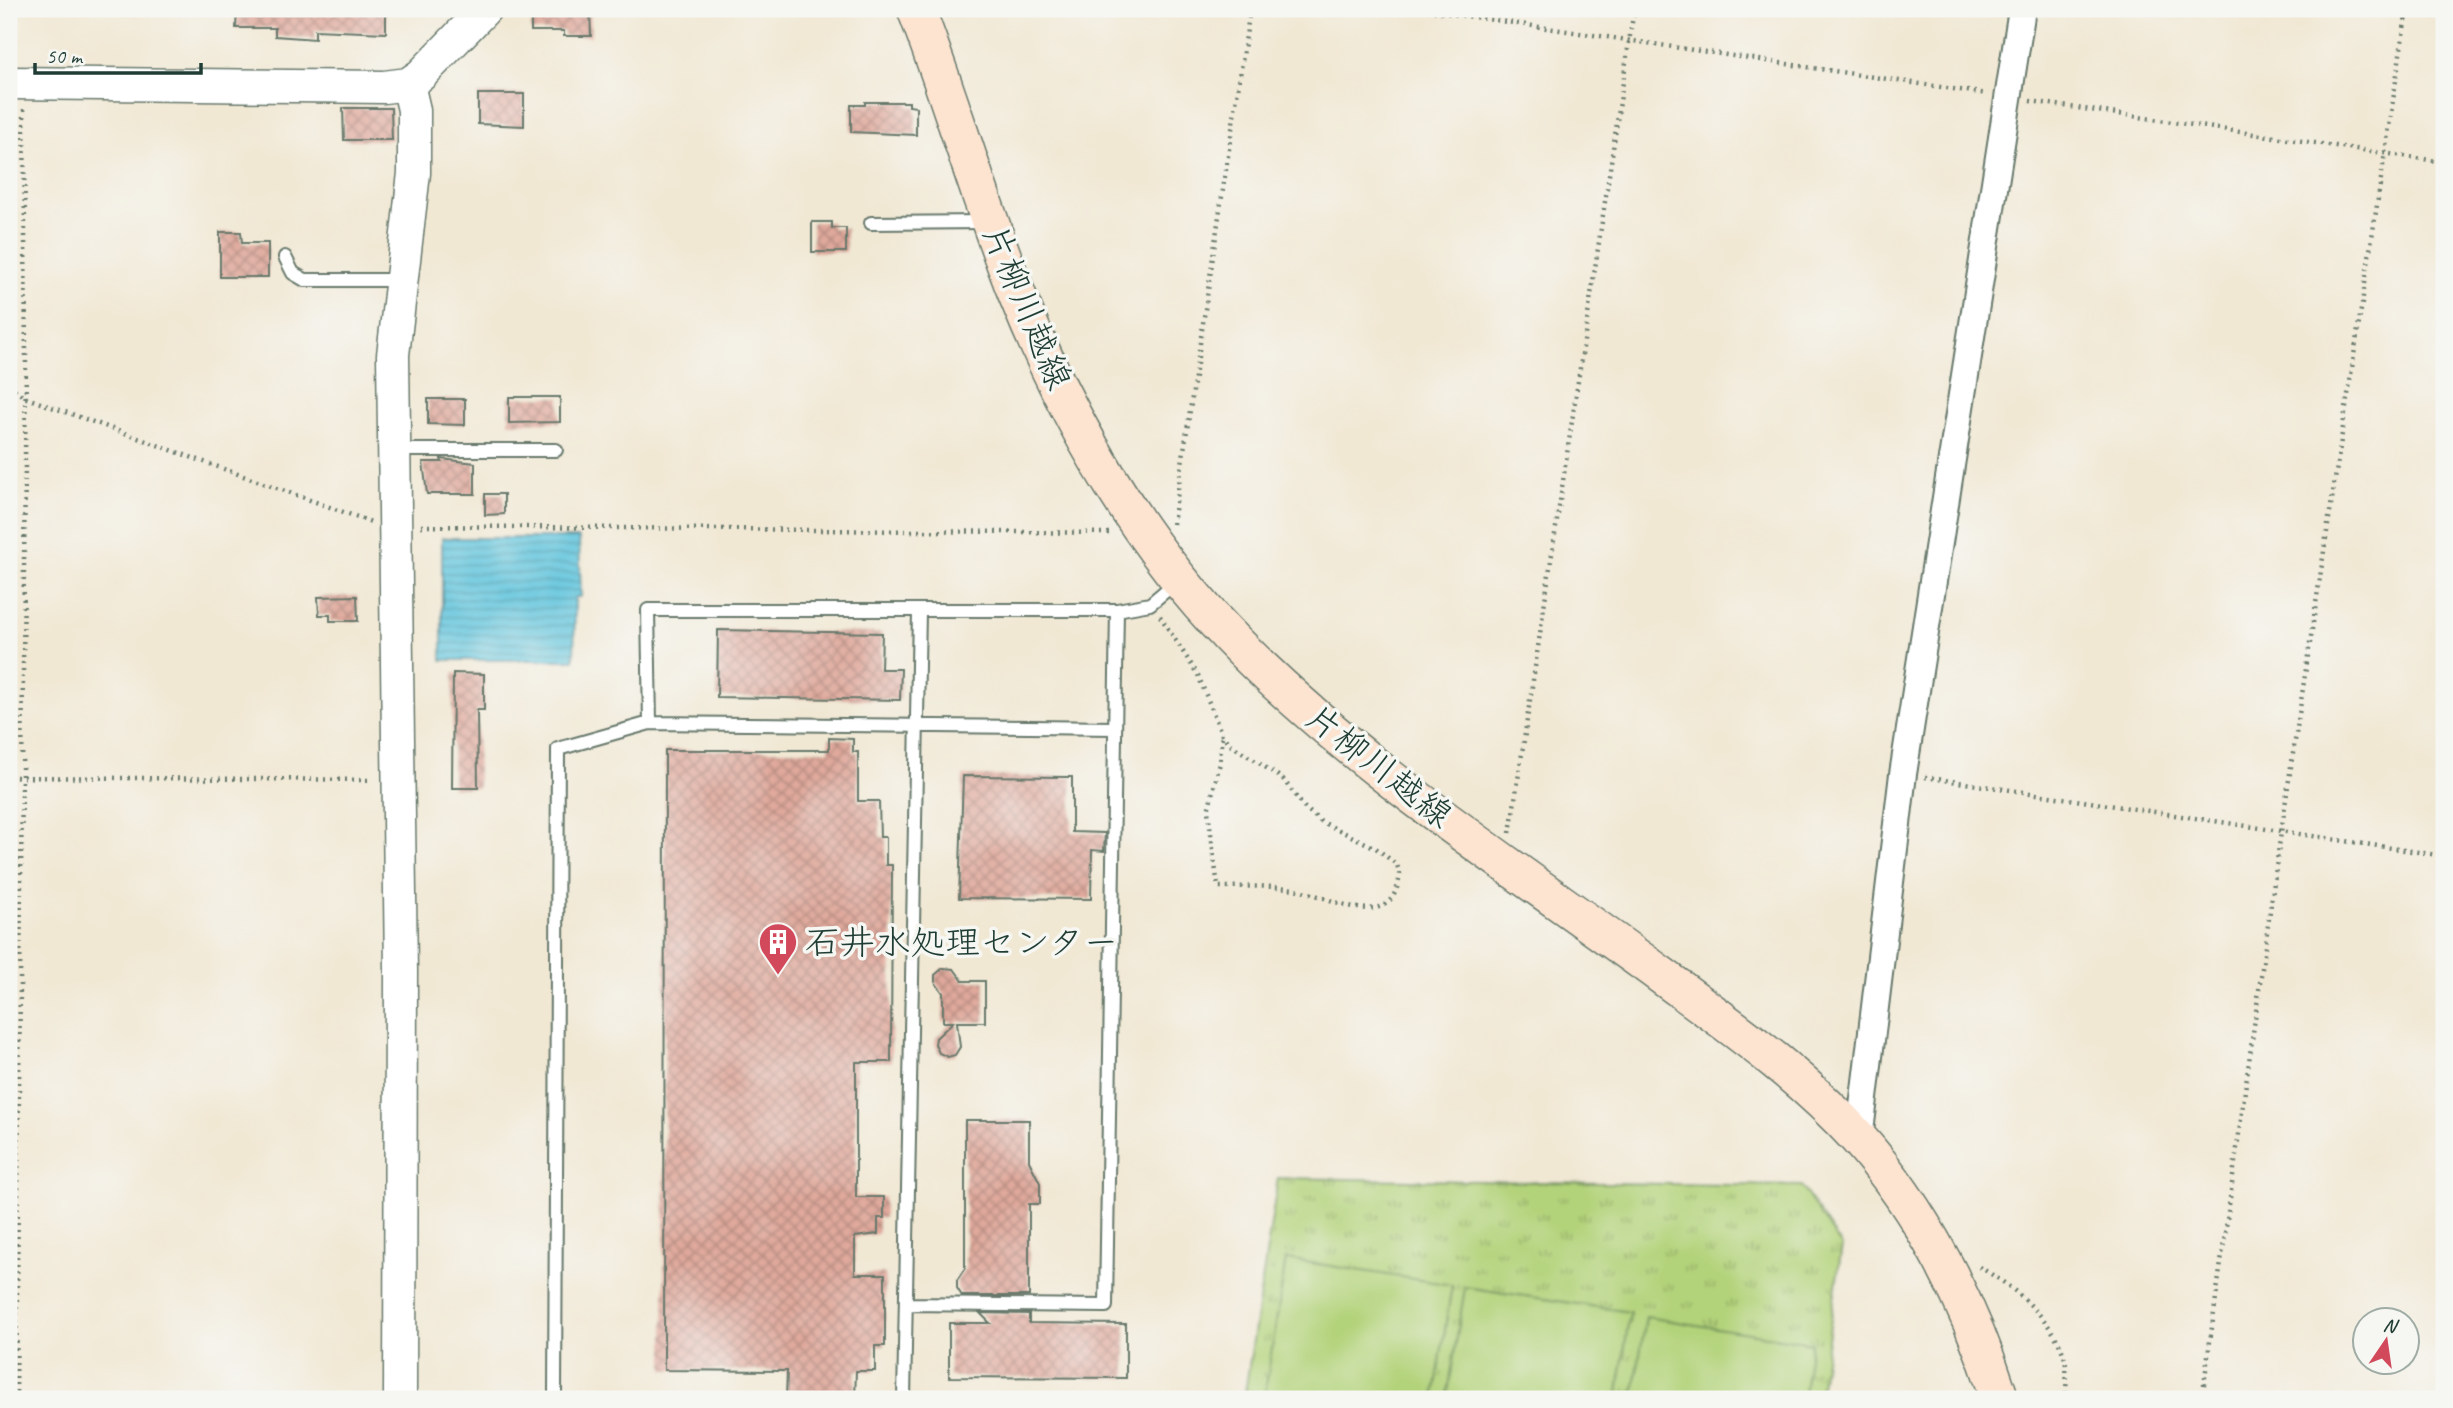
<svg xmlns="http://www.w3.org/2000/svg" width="2453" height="1408" font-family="Caveat,'Klee One',sans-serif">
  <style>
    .park { fill: url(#park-tufts); stroke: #698857; stroke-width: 2 }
    .garden { fill: #b3d37a; stroke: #698857; stroke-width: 2 }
    .water { fill: url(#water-rules); stroke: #3f8088; stroke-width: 2 }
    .building { fill: url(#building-cross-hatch) }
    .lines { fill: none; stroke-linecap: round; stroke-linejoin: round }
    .service-casing { stroke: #68796c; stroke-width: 16 }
    .minor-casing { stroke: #68796c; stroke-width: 30 }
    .tertiary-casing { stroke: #68796c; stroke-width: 35 }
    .secondary-casing { stroke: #68796c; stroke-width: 40 }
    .path { stroke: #68796c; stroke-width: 4.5; stroke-dasharray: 2 5; stroke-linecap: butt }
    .service { stroke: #fff; stroke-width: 12 }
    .minor { stroke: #fff; stroke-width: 26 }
    .tertiary { stroke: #fff; stroke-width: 32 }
    .secondary { stroke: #fde4d1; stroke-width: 37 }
    .labels { text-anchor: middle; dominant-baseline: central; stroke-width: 7; stroke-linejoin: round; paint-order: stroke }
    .street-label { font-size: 35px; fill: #1f3d34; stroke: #f6f6f2 }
    .poi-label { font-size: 35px; fill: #1f3d34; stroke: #f6f6f2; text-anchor: start }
  </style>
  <defs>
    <pattern id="park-tufts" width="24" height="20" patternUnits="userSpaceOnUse" patternTransform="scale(1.75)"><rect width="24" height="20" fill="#b3d37a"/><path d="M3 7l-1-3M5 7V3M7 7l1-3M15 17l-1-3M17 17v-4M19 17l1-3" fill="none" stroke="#91ac65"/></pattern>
    <pattern id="water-rules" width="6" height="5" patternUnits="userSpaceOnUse" patternTransform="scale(1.75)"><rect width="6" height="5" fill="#5fc4dd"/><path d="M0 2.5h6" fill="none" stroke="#4ea0b4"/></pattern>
    <pattern id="building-cross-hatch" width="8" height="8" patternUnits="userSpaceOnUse" patternTransform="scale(1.75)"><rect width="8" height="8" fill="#e0a99c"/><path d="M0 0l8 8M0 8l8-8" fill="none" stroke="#b58b80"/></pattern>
  </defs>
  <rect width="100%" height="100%" fill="#f6f6f2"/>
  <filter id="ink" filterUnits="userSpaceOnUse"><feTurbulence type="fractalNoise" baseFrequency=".0143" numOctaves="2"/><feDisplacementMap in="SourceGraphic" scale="14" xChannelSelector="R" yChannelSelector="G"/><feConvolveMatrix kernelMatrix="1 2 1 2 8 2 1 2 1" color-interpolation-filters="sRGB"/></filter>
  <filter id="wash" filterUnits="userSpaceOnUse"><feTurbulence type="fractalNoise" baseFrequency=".00686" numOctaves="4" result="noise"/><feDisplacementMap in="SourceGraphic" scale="28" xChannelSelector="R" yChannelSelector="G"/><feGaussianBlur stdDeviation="1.57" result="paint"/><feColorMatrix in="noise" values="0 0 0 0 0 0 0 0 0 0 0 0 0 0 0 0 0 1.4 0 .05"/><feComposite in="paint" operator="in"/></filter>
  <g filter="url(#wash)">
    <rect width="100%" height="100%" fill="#f1e8d4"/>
    <!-- park -->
    <path class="park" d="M1278,1178l523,8 41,60 -23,153h-575z"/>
    <!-- garden -->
    <path class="garden" d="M1286,1259l166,26 -18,114h-170z
      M1465,1287l165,25 -13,87h-170z
      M1646,1317l165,26 -8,56h-170z"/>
    <!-- water -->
    <path class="water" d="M442,538h137l2,59h-6l-1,63h-132z"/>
    <g id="blocks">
      <!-- building -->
      <path class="building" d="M237,9h149v24l-71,-3v9l-40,-3v-8h-39z
        M531,9h59l1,27h-27v-5h-33z
        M478,94h46v32l-46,-2z
        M865,102h44v4l7,1v28l-65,-3v-27h14z
        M343,108h48l1,32h-48z
        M812,222h20v6h14v24h-34z
        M220,232h21l1,11h26v34h-48z
        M509,397h51v25l-51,1z
        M428,399h37v26l-37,-1z
        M441,459l34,4v31h-48l-4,-32h19z
        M485,494h19v20l-19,1z
        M357,596l1,25h-28v-6h-11l-1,-18z
        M718,630l164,3 -1,36h20l-1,31 -183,-3z
        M453,673l31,1v36h-7l1,78h-26z
        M829,738l24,1v13h5v49h21l1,36h6v28h6l-1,197h-35v135h28v21h-6v16l-23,3v37h30v72h-10v25h-19l-1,28h-69l1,-28 -123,-1 1,-620h164z
        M963,776l109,1v55l33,1 -1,18 -12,-1 -1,49 -132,-1z
        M943,968l11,1 9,12h22v41h-28l3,25 -5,8 -7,2 -9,-4 -4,-9 1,-6 17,-16h-10v-29l-8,-11v-7z
        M965,1120h64v41l11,22v21h-11v92h-67l-5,-8v-8l8,-12z
        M980,1313l49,1v9l97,1v54l-177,-1v-54h41z"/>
    </g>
  </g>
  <g filter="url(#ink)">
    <use href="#blocks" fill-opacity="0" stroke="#68796c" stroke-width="2"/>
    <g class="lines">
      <!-- service casing -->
      <g class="service-casing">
        <path id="service" d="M871,223l115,-1
          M285,257l8,16 12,7h97
          M395,450h161
          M650,723l465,5
          M906,1304l200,2 11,-696
          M555,1399l3,-650 92,-26 -2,-113h469l33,-6 26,-22
          M904,1399l15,-787"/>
      </g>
      <!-- minor casing -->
      <g class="minor-casing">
        <path id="minor" d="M1859,1140l44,-366 119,-765"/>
      </g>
      <!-- tertiary casing -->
      <g class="tertiary-casing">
        <path id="tertiary" d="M9,83l375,4 24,-3 13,-9 64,-66
          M400,1399l1,-428 -8,-616 21,-182v-63l-6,-26"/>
      </g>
      <!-- secondary casing -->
      <g class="secondary-casing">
        <path id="secondary" d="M916,9c36,93 63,190 100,283 51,127 120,248 215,346 125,129 285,231 430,337 68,50 139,99 196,162 66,74 113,168 143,262"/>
      </g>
      <!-- path -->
      <path class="path" d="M1420,9l567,85
        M2030,101l414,61
        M9,385l15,12 347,125
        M1173,524l77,-515
        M421,526l691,7
        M1160,616l38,59 24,60 8,9 53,35 21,28 16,14 56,27 21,17 3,9c-8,64 -70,21 -106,15 -25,-4 -51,-2 -76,-2l-10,-76 12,-48 2,-28
        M9,777l364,3
        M1925,777l519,79
        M1510,833l124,-824
        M1979,1267c33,18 73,51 85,89 4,12 2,30 2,43
        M16,1399l10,-1042 -2,-248
        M2202,1399l79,-567 126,-823"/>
      <!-- service -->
      <use href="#service" class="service"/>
      <!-- minor -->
      <use href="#minor" class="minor"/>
      <!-- tertiary -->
      <use href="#tertiary" class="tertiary"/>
      <!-- secondary -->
      <use href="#secondary" class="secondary"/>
    </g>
  </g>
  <!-- icons -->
  <defs>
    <g id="building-pin" transform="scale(2.0125)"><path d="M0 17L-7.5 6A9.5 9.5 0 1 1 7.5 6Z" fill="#d1495b" stroke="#f6f6f2"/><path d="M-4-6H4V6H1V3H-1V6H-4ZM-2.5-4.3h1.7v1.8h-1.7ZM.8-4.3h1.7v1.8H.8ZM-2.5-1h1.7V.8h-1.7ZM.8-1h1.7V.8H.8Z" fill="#fff"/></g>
  </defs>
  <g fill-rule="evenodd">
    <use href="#building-pin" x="778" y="942"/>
  </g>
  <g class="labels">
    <!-- street labels -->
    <g class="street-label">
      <text transform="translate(1027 307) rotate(67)">片柳川越線</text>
      <text transform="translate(1379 766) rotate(38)">片柳川越線</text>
    </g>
    <!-- poi labels -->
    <g class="poi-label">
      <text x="805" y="942">石井水処理センター</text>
    </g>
  </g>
  <!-- margin -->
  <rect width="2453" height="1408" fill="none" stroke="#f6f6f2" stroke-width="35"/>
  <!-- north arrow -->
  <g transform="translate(2386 1341) rotate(13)"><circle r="33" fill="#f6f6f2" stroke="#a0aca6" stroke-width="2"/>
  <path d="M0-5L12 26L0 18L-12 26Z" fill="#d1495b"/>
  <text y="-10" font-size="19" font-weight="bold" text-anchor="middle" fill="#1f3d34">N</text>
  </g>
  <!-- scale -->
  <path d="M35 63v10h166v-10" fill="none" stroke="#1f3d34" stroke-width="3.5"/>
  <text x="46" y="63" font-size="21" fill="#1f3d34" stroke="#f6f6f2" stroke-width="5" paint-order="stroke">50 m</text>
</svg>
